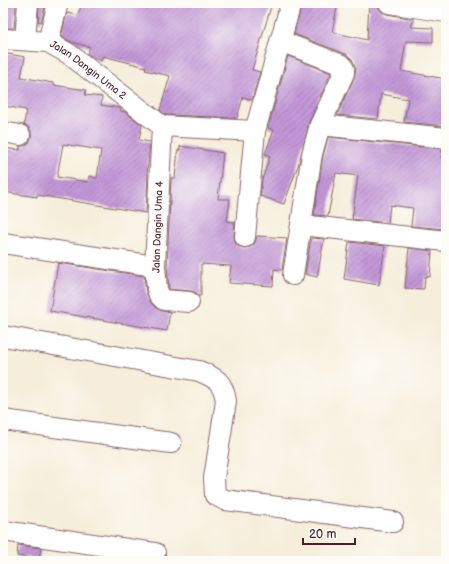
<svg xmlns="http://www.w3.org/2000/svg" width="449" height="564" font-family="'Balsamiq Sans',sans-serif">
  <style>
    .building { fill: url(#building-hatch); fill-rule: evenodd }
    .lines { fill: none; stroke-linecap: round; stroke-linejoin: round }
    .minor-casing { stroke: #866769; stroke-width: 22 }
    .minor { stroke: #fff; stroke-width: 20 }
    .labels { text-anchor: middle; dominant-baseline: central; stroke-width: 3; stroke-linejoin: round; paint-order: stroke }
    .street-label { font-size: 10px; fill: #4a1f2b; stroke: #fdfcf7 }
  </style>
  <defs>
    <pattern id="building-hatch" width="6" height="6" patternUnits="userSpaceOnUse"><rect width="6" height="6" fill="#c296d8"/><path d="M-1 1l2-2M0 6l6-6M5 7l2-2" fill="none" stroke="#a07aaf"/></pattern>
  </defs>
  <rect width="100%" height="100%" fill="#fdfcf7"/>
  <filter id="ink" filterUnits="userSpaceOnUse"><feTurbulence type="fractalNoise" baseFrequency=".025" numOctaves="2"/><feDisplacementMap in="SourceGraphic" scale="8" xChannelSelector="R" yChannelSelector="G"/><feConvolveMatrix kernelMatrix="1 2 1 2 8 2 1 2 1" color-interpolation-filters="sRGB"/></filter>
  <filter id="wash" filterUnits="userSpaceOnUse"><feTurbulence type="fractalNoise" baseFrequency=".012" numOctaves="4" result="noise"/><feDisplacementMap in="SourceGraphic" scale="16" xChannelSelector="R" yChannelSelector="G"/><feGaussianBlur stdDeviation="0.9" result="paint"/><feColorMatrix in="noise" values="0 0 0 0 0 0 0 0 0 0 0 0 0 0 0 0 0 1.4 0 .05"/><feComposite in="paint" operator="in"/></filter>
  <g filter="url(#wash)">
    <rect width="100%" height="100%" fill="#f6eedb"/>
    <g id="blocks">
      <!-- building -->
      <path class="building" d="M3,3h13l-2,25h-11z
        M39,3h7l-5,19 -3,-1z
        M82,3h190l-20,67 8,2 -8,28 -9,-3 -6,21 -71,-3 -6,-5 10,-34 -25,-6 1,-3 -43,-11 -2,5 -14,-7 3,-7 -18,-5 -11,-6 6,-23 11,2z
        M302,3h36l-6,29 35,8 2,-37h9v4l4,5 5,2 27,5 -3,8 22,1v14l-27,-1 -5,30 45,8v47l-42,-4 4,-23 -27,-5 -3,25 -41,-4 17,-37 2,-9 -4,-10 -6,-5 -52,-20z
        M3,53l22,4 -4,20 32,6v2l33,5 -1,5 17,2 -1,8 19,3 1,3 4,1 17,13 -3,15 11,2 -3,32h1l-2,39 -109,-18v2l-34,-5v-44l17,2v-4h4l5,-3 2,-6v-6l-3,-5 -4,-1 2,-15 -22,-4 5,-24 -6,-1zM63,144l38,6 -4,28 -8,-2 -1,6 -31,-5z
        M288,56l43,17 -22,49 -10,41 -15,41 -24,-8 2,-16 8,-24 -5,-2 9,-24 -6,-2z
        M328,137l114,12 -1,9 5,1v70l-35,-3 2,-18 -23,-3 -2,18 -36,-4 6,-43 -22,-3 -8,43 -14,-1 9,-59z
        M180,146l43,7 -5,46h12l-3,22 8,1 -1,14 1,6 3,4 6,2 6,-1 5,-4 2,-7 30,2 -5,32 -8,-1 -1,17 -44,-3 2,-17 -30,-2v32h-2l-4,-4 -5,-1 -21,-2 -2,-23 4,-88h4l3,-28h2z
        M311,238l13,1 -7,38 -12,-3z
        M349,242l36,4 -6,39 -35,-6z
        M409,248l23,3 -2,26 -5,-1 -1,13 -19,-1z
        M58,263l86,13 2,16 5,11 5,5 7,3 7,1 -3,19 -117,-20z
        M18,545l23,3 -2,11 -22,-3z"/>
    </g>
  </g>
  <g filter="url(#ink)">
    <use href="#blocks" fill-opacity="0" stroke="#866769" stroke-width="1"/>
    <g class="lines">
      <!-- minor casing -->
      <g class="minor-casing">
        <g id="minor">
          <path d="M389,3l57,9"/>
          <path id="s1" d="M3,39l45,3 21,12 93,72"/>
          <path d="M25,40l3,-37"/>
          <path d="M280,41l62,24 2,4v4l-24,52 -8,29 -19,121"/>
          <path d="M48,42l10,-39"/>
          <path d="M320,125l126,13"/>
          <path d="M162,126l-7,140 2,23 2,6 5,5 25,2"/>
          <path d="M162,126l93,5"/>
          <path d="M3,132l17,3"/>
          <path d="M301,225l145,16"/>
          <path d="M245,237l10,-106 36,-128"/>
          <path d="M3,243l152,23"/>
          <path d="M3,336l196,35c17,7 24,10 27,30l-12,77 1,17 10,5 168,22"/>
          <path d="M3,420l168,23"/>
          <path d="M3,531l152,22"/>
        </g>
      </g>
      <!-- minor -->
      <use href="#minor" class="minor"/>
    </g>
  </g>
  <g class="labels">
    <!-- street labels -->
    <g class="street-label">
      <text stroke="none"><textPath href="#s1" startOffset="94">Jalan Dangin Uma 2</textPath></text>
      <text transform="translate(158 227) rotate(-88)">Jalan Dangin Uma 4</text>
    </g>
  </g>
  <!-- margin -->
  <rect width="449" height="564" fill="none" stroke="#fdfcf7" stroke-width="16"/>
  <!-- scale -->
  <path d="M303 538v6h52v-6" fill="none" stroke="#4a1f2b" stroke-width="2"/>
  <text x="309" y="538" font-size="12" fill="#4a1f2b" stroke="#fdfcf7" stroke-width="3" paint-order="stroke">20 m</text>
</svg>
